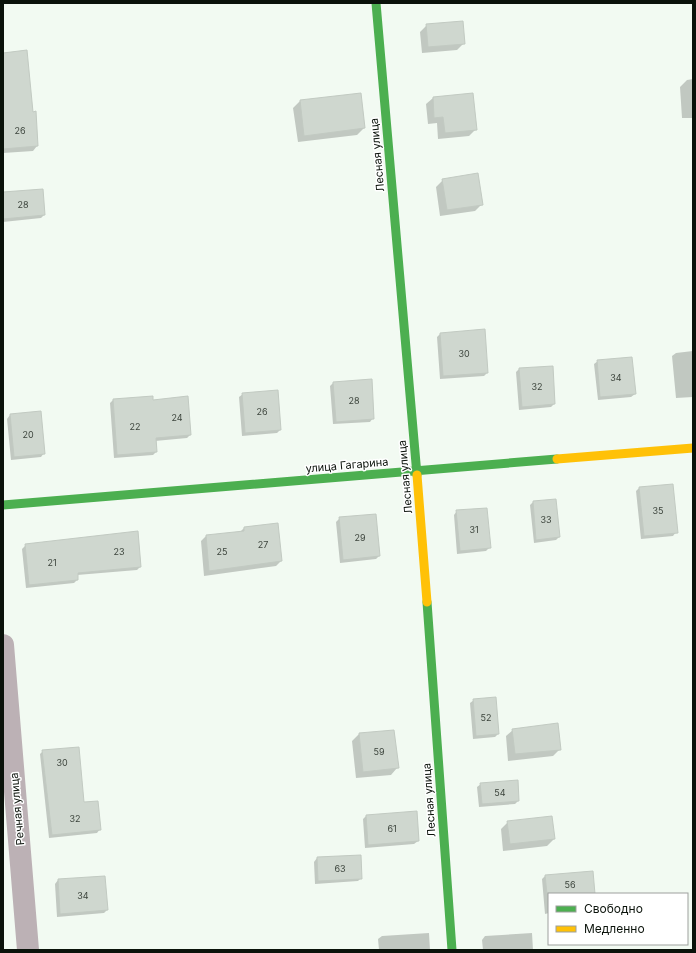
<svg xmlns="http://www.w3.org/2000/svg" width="696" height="953" font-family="Inter,sans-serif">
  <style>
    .shadow { fill: #0003 }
    .building { fill: #cfd7cf; stroke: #c2cac2 }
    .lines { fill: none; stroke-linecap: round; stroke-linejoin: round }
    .street { stroke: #bcb1b5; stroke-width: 22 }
    .fast { stroke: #4caf50; stroke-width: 9 }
    .slow { stroke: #ffc107; stroke-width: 9 }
    .labels { text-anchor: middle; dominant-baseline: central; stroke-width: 3; stroke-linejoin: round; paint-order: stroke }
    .number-label { font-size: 9px; fill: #3b433b }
    .street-label { font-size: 11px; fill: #0a120a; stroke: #fff }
  </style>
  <rect width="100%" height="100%" fill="#f2faf2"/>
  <!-- shadow -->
  <path class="shadow" d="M427,25l37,18 -7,7 -35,3 -2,-21z
    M3,54l29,59 5,33 -4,5 -30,2z
    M693,79v39h-11l-2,-31 7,-7z
    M472,94l4,35 -7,7 -31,3 -1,-16 -9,1 -2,-20 7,-6z
    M300,101l64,27 -7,7 -59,7 -5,-34z
    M443,180l39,24 -7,7 -35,5 -4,-29z
    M3,193l41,22 -3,3 -38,4z
    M440,334l47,39 -3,3 -44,3 -3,-42z
    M693,351v46l-17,1 -4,-42 4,-3z
    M598,361l37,33 -4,3 -33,3 -4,-36z
    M519,369l35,35 -3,3 -32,3 -3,-38z
    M333,383l40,35 -3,4 -37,2 -3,-38z
    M243,394l37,36 -3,3 -35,3 -3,-39z
    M113,400l39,1 38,34 -3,3 -32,3 1,11 -3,3 -39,3 -4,-55z
    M10,415l34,38 -3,4 -30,3 -4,-41z
    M639,488l37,44 -3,4 -32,3 -5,-48z
    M533,502l26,35 -3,3 -22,3 -4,-38z
    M457,511l33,36 -4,4 -29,3 -3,-39z
    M375,515l4,41 -3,3 -36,4 -4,-41 4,-4z
    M244,528l37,33 -5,5 -72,10 -3,-35 5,-5 34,-4z
    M26,545l114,22 -3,3 -60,5v5l-3,3 -48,5 -4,-39z
    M474,700l24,34 -3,3 -22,2 -3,-36z
    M513,730l47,19 -7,7 -45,5 -2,-25z
    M394,731l3,37 -6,7 -35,3 -4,-37 7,-7z
    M43,751l40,52 17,26 -3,4 -48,5 -9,-84z
    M517,781l1,20 -3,3 -36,3 -2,-20 4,-3z
    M366,816l52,25 -4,3 -49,4 -2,-29z
    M508,822l46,17 -7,7 -44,5 -2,-22z
    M317,858l44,20 -3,3 -43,3 -1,-22z
    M545,876l49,18h-45v19l-4,1 -3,-35z
    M104,877l3,33 -3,3 -47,4 -2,-33 3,-4z
    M429,933l1,17h-51l-1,-11 4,-3z
    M532,933l1,17h-50l-1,-10 3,-4z"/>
  <!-- building -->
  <path class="building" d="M463,21l2,23 -37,3 -2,-23z
    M27,50l6,62 3,-1 2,35 -35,3v-96z
    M361,93l4,35 -61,8 -4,-36z
    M473,93l4,37 -32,3 -2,-16 -9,1 -1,-21z
    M478,173l5,32 -36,5 -5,-31z
    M43,189l2,26 -42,4v-27z
    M485,329l3,44 -45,3 -3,-43z
    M632,357l4,37 -36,3 -3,-37z
    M553,366l2,38 -33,3 -3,-39z
    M372,379l2,40 -38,3 -3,-40z
    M278,390l3,40 -36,3 -3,-40z
    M153,396v4l35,-4 3,39 -35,3 1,14 -40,3 -4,-56z
    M41,411l4,43 -31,3 -4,-43z
    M673,484l5,49 -34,3 -5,-49z
    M556,499l4,38 -24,3 -3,-39z
    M487,508l4,40 -31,3 -4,-41z
    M376,514l4,42 -37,4 -4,-43z
    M278,523l4,38 -73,10 -3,-36 38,-4v-4z
    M138,531l3,36 -63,6v7l-49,5 -4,-41z
    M496,697l3,37 -23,2 -3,-37z
    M558,723l3,27 -46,4 -3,-25z
    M394,730l5,38 -36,4 -4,-39z
    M79,747l5,55 14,-1 3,29 -49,5 -10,-85z
    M518,780l1,21 -37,3 -2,-21z
    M417,811l2,30 -51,4 -2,-30z
    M552,816l3,23 -45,5 -3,-23z
    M361,855l1,24 -44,2 -1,-24z
    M593,871l2,23h-48l-2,-19z
    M105,876l3,34 -48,4 -2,-35z"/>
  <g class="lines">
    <!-- street -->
    <path class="street" d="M3,645l25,305"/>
    <!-- fast -->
    <path class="fast" d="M376,3l41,472
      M3,505l554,-46
      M427,602l25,348"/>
    <!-- slow -->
    <path class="slow" d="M557,459l136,-11
      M417,475l10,127"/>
  </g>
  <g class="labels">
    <!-- number labels -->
    <g class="number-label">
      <text x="20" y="130">26</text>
      <text x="23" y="204">28</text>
      <text x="464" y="353">30</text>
      <text x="616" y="377">34</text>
      <text x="537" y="386">32</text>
      <text x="354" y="400">28</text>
      <text x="262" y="411">26</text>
      <text x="177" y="417">24</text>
      <text x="135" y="426">22</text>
      <text x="28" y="434">20</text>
      <text x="658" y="510">35</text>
      <text x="546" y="519">33</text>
      <text x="474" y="529">31</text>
      <text x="360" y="537">29</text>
      <text x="263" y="544">27</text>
      <text x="119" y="551">23</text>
      <text x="222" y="551">25</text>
      <text x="52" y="562">21</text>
      <text x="486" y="717">52</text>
      <text x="379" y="751">59</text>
      <text x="62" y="762">30</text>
      <text x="500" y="792">54</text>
      <text x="75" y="818">32</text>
      <text x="392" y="828">61</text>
      <text x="340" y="868">63</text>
      <text x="570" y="884">56</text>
      <text x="83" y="895">34</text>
    </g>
    <!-- street labels -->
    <g class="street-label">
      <text transform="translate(377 155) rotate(-95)">Лесная улица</text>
      <text transform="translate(347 465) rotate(-5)">улица Гагарина</text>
      <text transform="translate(405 477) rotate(-95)">Лесная улица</text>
      <text transform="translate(429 800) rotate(-94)">Лесная улица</text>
      <text transform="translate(17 809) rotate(-95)">Речная улица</text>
    </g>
  </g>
  <!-- border -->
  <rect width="696" height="953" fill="none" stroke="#0a120a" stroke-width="8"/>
  <!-- legend -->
  <rect x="548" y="893" width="140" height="52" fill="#ffffff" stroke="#9da09d"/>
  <rect x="556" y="906" width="20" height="6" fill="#4caf50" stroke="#9da09d"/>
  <text x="584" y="913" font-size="12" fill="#0a120a">Свободно</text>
  <rect x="556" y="926" width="20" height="6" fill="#ffc107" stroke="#9da09d"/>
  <text x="584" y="933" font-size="12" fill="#0a120a">Медленно</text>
</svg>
